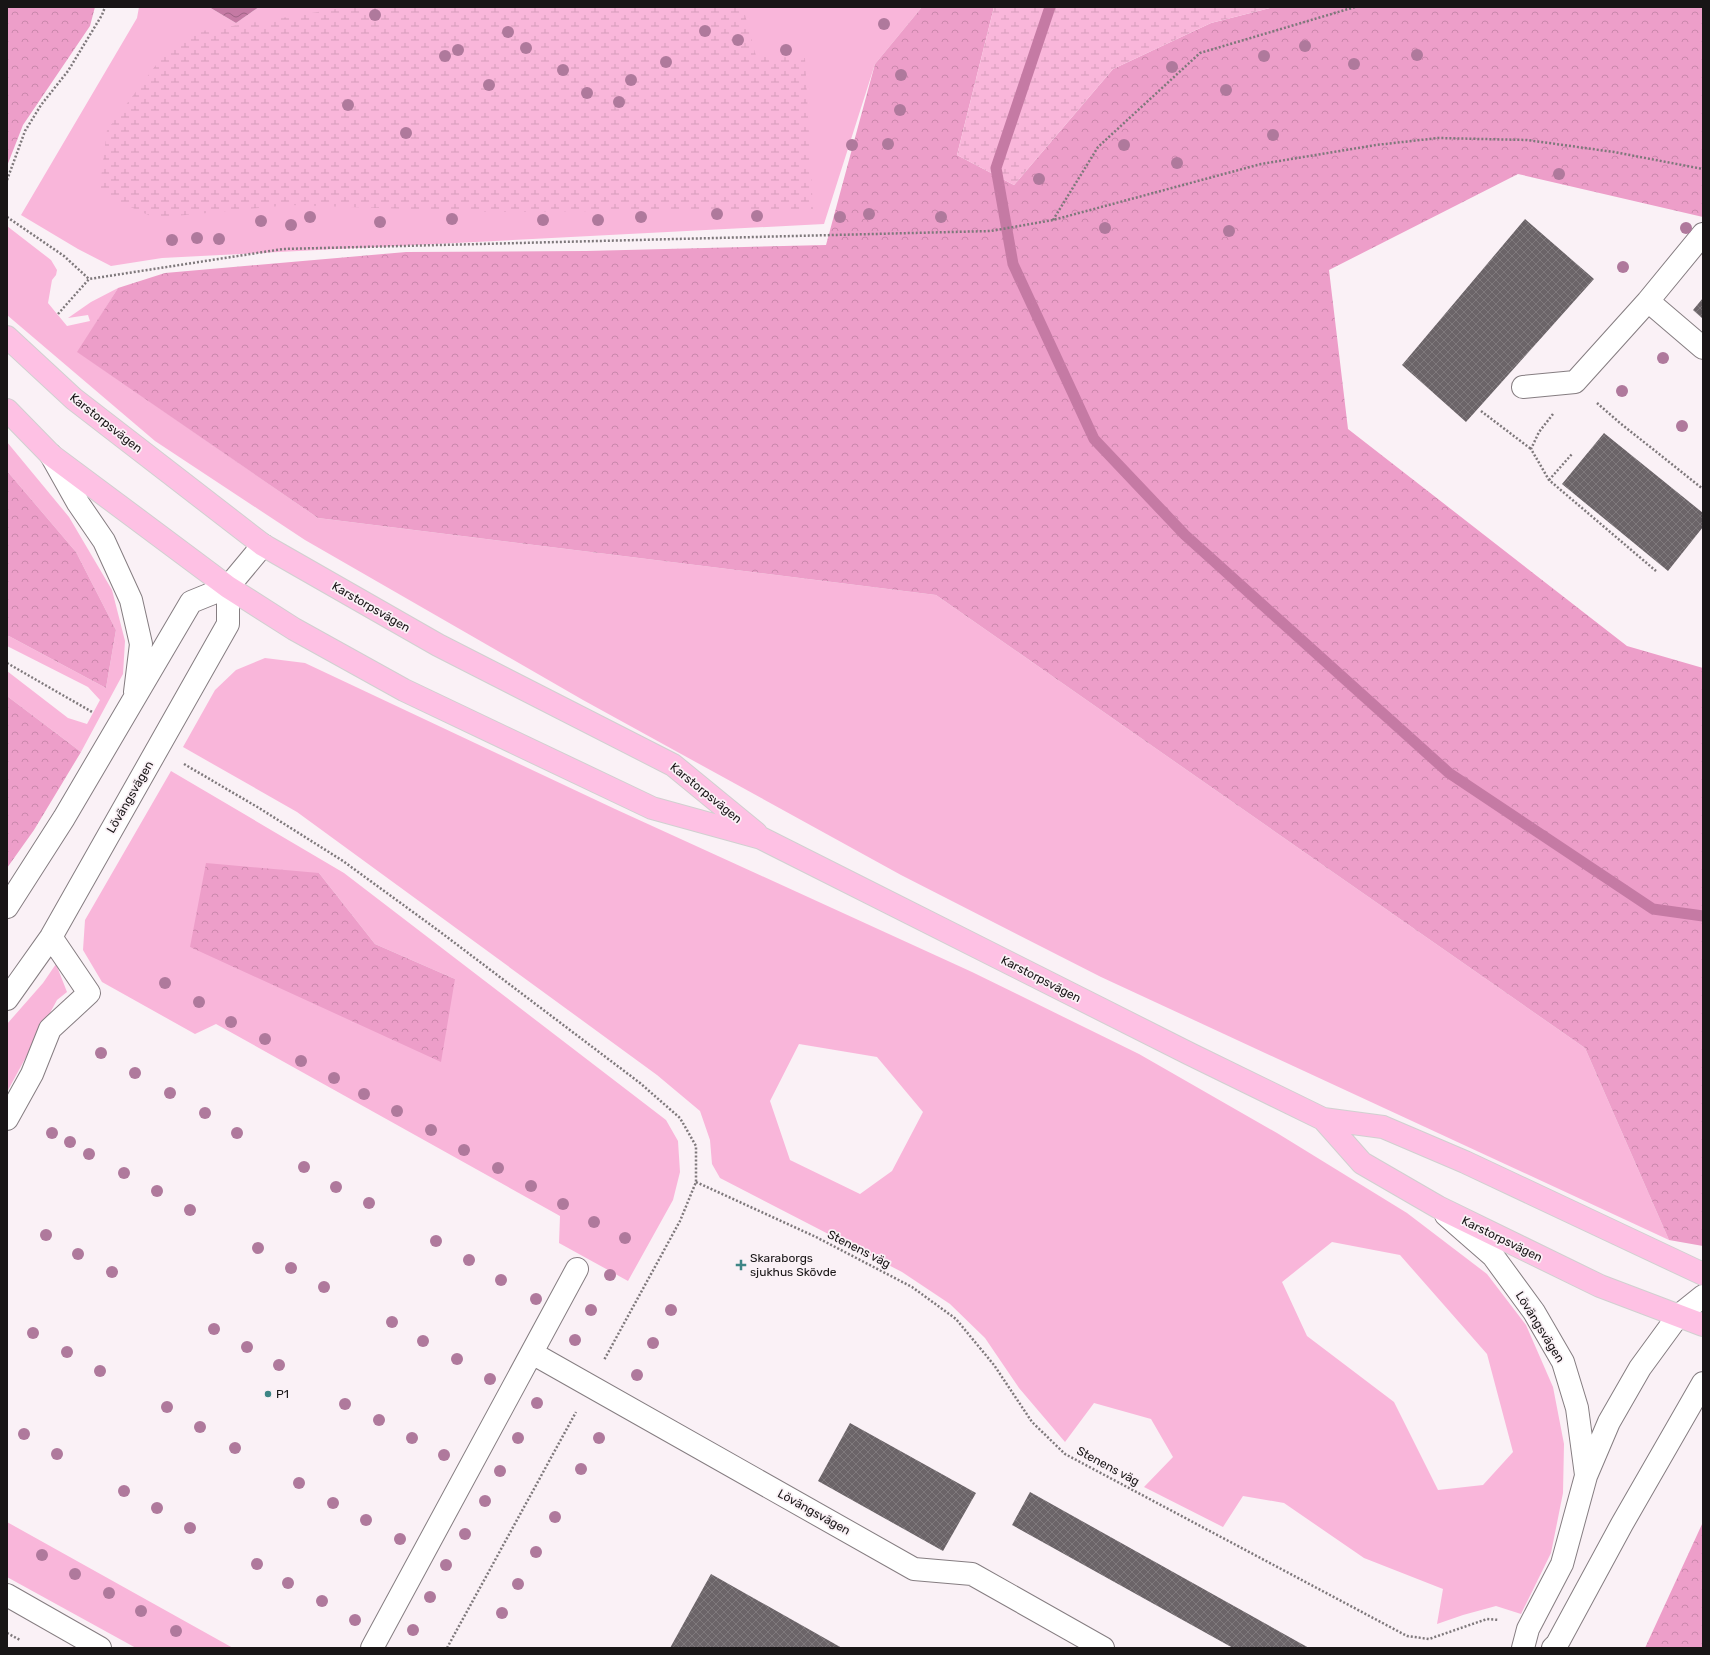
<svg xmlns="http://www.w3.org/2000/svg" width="1710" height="1655" font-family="Rubik,sans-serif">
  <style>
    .green { fill: #f9b6da; fill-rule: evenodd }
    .forest { fill: url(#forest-crowns) }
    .wetland { fill: url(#wetland-marsh) }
    .water { fill: url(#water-waves) }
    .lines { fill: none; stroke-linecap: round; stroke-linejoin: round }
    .stream { stroke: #c57aa4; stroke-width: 11 }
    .building { fill: url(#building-cross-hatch) }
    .minor-casing { stroke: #857d81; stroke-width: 24 }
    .major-casing { stroke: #d1d0d0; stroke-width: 24 }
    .path { stroke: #7e787b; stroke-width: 2.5; stroke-dasharray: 2 2; stroke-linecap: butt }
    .minor { stroke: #fff; stroke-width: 22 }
    .major { stroke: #fec1e4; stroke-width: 22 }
    .tree { fill: #af799c }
    .poi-dot { fill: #3d8585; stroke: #faf1f6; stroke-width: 1.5 }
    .labels { text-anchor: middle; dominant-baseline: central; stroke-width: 3.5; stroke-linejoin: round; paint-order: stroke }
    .street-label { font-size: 12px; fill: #181516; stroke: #faf1f6 }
    .poi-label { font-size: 12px; fill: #181516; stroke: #faf1f6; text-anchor: start }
  </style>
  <defs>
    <pattern id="forest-crowns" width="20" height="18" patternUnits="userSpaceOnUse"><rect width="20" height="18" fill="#ed9ec9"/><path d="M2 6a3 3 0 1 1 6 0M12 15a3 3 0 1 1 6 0" fill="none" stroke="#ca87ac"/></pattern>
    <pattern id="wetland-marsh" width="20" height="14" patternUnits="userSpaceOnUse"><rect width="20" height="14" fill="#f9b6da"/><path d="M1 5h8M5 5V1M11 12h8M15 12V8" fill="none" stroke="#d59cba"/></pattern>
    <pattern id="water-waves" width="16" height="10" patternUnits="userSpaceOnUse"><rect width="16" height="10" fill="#c57aa4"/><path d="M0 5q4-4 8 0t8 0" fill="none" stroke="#9f6385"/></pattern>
    <pattern id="building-cross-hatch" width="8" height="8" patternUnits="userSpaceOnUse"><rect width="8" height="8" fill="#6b6468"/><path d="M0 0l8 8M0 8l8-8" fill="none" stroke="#7f797c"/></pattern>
  </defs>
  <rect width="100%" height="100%" fill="#faf1f6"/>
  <!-- green -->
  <path class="green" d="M139,7h70l27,16 23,-16h663l-47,57 -51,160 -662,34 -51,8 -33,-17 -57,-34 116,-197z
    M7,226l44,34 6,10 -1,5 -4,5 -4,23 19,23 23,-5 -2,-6 -20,3 23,-16 27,-14 -40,64 240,166 618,77 649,453 84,192 -568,-263 -200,-102 -318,-175 -278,-160 -150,-99 -148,-126z
    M7,442l62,75 43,73 13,51 -2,33 -42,78 -74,-56v-25l61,47 19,6 13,-24 -12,-13 -81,-41v-11l99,53 10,-58 -40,-78 -69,-81z
    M265,658l40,5 310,146 357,163 167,82 138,79 130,80 80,61 39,51 27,62 11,57 -1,49 -12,60 -30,61 -25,-8 -33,9 -26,9 6,-35 -79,-31 -80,-55 -41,-7 -20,31 -79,-40 29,-30 -22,-38 -57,-16 -29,39 -46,-54 -34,-50 -35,-34 -48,-32 -182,-94 -8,-14 -2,-24 -10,-29 -43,-36 -360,-263 -114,-65 32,-57 21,-20zM799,1044l78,13 46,55 -31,59 -32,23 -70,-34 -20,-59zM1332,1242l68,13 87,99 26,98 -30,33 -45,5 -44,-88 -87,-66 -25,-54z
    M171,771l173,102 322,247 12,21 2,31 -7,28 -45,81 -69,-38 1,-27 -344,-192 -21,10 -93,-52 -19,-32 2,-30zM319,873l56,71 80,35 -265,-32z
    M56,964l11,28 -10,8 -50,92v-68l36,-41z
    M7,1522l226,126h-97l-129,-71z"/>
  <!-- forest -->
  <path class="forest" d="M7,7h88l-5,19 -67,99 -16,41z
    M922,7h72l-37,148 57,30 99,-116 98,-46 63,-16h429v210l-185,-43 -189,96 19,159 279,217 76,22v578l-34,-6 -84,-192 -649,-453 -618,-77 -241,-166 41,-64 47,-15 241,-21 180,-1 240,-6 49,-181z
    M7,471l69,81 40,78 -10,58 -99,-53z
    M7,696l74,56 -47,78 -27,38z
    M206,863l113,10 56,71 80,35 -14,83 -251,-115z
    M1703,1522v126h-58z"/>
  <!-- wetland -->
  <path class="wetland" d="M348,7h395l13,49 49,2 8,151 -318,3 -205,-7 -135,13 -56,-25 8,-63 55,-73 40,-26z
    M994,7h280l-63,16 -98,46 -99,116 -57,-30z"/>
  <!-- water -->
  <path class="water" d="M209,7h50l-23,16z"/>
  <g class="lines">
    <!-- stream -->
    <path class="stream" d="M1050,7l-54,161 17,96 81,175 91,96 264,238 204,136 50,7"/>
  </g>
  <!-- building -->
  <path class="building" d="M1525,219l69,60 -128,143 -64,-57z
    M1703,298v21l-10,-9z
    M1604,433l99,80v14l-35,44 -106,-87z
    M850,1423l126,70 -33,58 -125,-70z
    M1030,1492l279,156h-76l-221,-123z
    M711,1574l131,74h-172z"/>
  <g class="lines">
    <!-- minor casing -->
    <g class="minor-casing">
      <path id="minor" d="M1648,301l55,47
        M1523,387l52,-5 73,-81 55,-67
        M51,455l27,48 26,38 27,59 10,44 -6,48
        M7,907l57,-89 127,-216 37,-15 35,-42
        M7,999l44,-62 177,-313v-37
        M7,1119l25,-45 18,-45 39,-36 -38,-56
        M1446,1215l47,41 41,56 29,50 14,46 9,67
        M532,1353l382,216 58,5 131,74
        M7,1595l93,53
        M372,1648l205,-379
        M1523,1648l5,-19 34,-65 24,-88 23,-54 31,-54 38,-52 25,-20
        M1553,1648l4,-4 65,-120 81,-141"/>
    </g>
    <!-- major casing -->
    <g class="major-casing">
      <path id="major" d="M7,337l67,62 189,146 175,100 235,120 83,68
        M7,410l44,45 177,132 66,42 110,61 248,118 109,30 429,216 133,65 60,8 82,35 238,112
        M1323,1119l39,44 76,44 162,79 103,39"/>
    </g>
    <!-- path -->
    <path class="path" d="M7,180l18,-49 16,-26 27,-34 34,-56 3,-8
      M7,217l57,39 25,23
      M1053,220l45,-73 102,-94 155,-46
      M58,314l31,-35 194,-30 708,-18 62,-11 208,-56 115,-19 62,-7 89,2 87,12 89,17
      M1597,403l23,20 83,66
      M1481,411l50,38
      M1553,414l-14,18 -8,17 18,31 107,91
      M1549,480l23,-26
      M7,663l85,49
      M184,764l75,44 84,53 96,70 201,152 40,35 16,28v36l-16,39 -76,139
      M696,1182l120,55 96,50 44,32 38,46 38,57 33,32 342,182 22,3 58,-20 12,1
      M7,1633l13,7
      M447,1648l129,-236"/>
    <!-- minor -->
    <use href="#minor" class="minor"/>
    <!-- major -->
    <use href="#major" class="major"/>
  </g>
  <!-- trees -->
  <g class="tree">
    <circle cx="375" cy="15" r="6"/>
    <circle cx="884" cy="24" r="6"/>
    <circle cx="705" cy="31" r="6"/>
    <circle cx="508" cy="32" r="6"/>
    <circle cx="738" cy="40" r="6"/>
    <circle cx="1305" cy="46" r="6"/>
    <circle cx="526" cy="48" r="6"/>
    <circle cx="458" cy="50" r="6"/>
    <circle cx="786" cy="50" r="6"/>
    <circle cx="1417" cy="55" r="6"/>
    <circle cx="445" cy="56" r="6"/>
    <circle cx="1264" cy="56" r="6"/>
    <circle cx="666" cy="62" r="6"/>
    <circle cx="1354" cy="64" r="6"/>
    <circle cx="1172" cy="67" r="6"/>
    <circle cx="563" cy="70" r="6"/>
    <circle cx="901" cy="75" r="6"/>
    <circle cx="631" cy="80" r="6"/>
    <circle cx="489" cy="85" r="6"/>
    <circle cx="1226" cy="90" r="6"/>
    <circle cx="587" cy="93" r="6"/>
    <circle cx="619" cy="102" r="6"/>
    <circle cx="348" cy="105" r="6"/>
    <circle cx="900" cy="110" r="6"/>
    <circle cx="406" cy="133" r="6"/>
    <circle cx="1273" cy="135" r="6"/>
    <circle cx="888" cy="144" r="6"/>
    <circle cx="852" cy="145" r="6"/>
    <circle cx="1124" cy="145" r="6"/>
    <circle cx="1177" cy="163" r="6"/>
    <circle cx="1559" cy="174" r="6"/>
    <circle cx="1039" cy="179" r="6"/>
    <circle cx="717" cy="214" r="6"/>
    <circle cx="869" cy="214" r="6"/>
    <circle cx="757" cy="216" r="6"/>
    <circle cx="310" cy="217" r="6"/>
    <circle cx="641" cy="217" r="6"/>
    <circle cx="840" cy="217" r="6"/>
    <circle cx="941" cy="217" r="6"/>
    <circle cx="452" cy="219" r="6"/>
    <circle cx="543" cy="220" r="6"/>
    <circle cx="598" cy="220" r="6"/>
    <circle cx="261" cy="221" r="6"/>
    <circle cx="380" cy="222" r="6"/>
    <circle cx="291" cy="225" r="6"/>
    <circle cx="1105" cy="228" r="6"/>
    <circle cx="1686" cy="228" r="6"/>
    <circle cx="1229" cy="231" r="6"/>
    <circle cx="197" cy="238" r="6"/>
    <circle cx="219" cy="239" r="6"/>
    <circle cx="172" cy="240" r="6"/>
    <circle cx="1623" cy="267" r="6"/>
    <circle cx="1663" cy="358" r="6"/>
    <circle cx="1622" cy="391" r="6"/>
    <circle cx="1682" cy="426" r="6"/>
    <circle cx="165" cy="983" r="6"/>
    <circle cx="199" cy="1002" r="6"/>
    <circle cx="231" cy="1022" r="6"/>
    <circle cx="265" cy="1039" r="6"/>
    <circle cx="101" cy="1053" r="6"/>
    <circle cx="301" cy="1061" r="6"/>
    <circle cx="135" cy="1073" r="6"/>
    <circle cx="334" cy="1078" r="6"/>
    <circle cx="170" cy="1093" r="6"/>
    <circle cx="364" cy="1094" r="6"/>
    <circle cx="397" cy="1111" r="6"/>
    <circle cx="205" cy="1113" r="6"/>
    <circle cx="431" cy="1130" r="6"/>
    <circle cx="52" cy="1133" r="6"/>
    <circle cx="237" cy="1133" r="6"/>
    <circle cx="70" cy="1142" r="6"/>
    <circle cx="464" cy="1150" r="6"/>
    <circle cx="89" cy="1154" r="6"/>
    <circle cx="304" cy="1167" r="6"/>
    <circle cx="498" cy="1168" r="6"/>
    <circle cx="124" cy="1173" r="6"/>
    <circle cx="531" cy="1186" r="6"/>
    <circle cx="336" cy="1187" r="6"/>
    <circle cx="157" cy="1191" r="6"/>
    <circle cx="369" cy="1203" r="6"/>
    <circle cx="563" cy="1204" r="6"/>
    <circle cx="190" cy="1210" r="6"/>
    <circle cx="594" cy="1222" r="6"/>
    <circle cx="46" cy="1235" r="6"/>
    <circle cx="625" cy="1238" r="6"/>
    <circle cx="436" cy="1241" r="6"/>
    <circle cx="258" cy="1248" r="6"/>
    <circle cx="78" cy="1254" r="6"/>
    <circle cx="469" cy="1260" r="6"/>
    <circle cx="291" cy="1268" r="6"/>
    <circle cx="112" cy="1272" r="6"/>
    <circle cx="610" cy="1275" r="6"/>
    <circle cx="501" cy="1280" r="6"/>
    <circle cx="324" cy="1287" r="6"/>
    <circle cx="536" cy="1299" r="6"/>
    <circle cx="591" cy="1310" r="6"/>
    <circle cx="671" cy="1310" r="6"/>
    <circle cx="392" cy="1322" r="6"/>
    <circle cx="214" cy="1329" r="6"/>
    <circle cx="33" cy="1333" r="6"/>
    <circle cx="575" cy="1340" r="6"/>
    <circle cx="423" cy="1341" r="6"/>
    <circle cx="653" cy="1343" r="6"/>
    <circle cx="247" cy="1347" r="6"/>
    <circle cx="67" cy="1352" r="6"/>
    <circle cx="457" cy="1359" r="6"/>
    <circle cx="279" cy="1365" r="6"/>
    <circle cx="100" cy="1371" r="6"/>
    <circle cx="637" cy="1375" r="6"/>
    <circle cx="490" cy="1379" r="6"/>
    <circle cx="537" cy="1403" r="6"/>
    <circle cx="345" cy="1404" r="6"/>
    <circle cx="167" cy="1407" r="6"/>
    <circle cx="379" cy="1420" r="6"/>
    <circle cx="200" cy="1427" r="6"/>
    <circle cx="24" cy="1434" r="6"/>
    <circle cx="412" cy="1438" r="6"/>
    <circle cx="518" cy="1438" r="6"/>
    <circle cx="599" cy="1438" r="6"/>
    <circle cx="235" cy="1448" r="6"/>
    <circle cx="57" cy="1454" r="6"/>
    <circle cx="444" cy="1455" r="6"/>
    <circle cx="581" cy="1469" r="6"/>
    <circle cx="500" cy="1471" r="6"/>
    <circle cx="299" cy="1483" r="6"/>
    <circle cx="124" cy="1491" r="6"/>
    <circle cx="485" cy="1501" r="6"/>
    <circle cx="333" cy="1503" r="6"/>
    <circle cx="157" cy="1508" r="6"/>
    <circle cx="555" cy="1517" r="6"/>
    <circle cx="366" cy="1520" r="6"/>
    <circle cx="190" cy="1528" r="6"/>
    <circle cx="465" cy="1534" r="6"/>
    <circle cx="400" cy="1539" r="6"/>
    <circle cx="536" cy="1552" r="6"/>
    <circle cx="42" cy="1555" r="6"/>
    <circle cx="257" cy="1564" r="6"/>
    <circle cx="446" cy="1565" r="6"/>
    <circle cx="75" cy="1574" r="6"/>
    <circle cx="288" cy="1583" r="6"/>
    <circle cx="518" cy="1584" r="6"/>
    <circle cx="109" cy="1593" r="6"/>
    <circle cx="430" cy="1597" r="6"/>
    <circle cx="322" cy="1601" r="6"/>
    <circle cx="141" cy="1611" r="6"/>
    <circle cx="502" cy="1613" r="6"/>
    <circle cx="355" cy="1620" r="6"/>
    <circle cx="413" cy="1630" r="6"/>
    <circle cx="176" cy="1631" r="6"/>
  </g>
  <!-- markers -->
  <g class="poi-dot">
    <path d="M739 1259h4v4h4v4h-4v4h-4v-4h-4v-4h4z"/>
    <circle cx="268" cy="1394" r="4"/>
  </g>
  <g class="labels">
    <!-- street labels -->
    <g class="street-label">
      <text transform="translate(106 423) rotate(38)">Karstorpsvägen</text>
      <text transform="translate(371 607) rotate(30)">Karstorpsvägen</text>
      <text transform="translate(706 793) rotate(39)">Karstorpsvägen</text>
      <text transform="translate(130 797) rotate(-60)">Lövängsvägen</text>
      <text transform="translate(1041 979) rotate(27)">Karstorpsvägen</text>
      <text transform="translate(1502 1239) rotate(26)">Karstorpsvägen</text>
      <text transform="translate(859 1249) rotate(27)">Stenens väg</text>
      <text transform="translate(1540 1327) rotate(58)">Lövängsvägen</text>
      <text transform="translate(1108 1466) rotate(28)">Stenens väg</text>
      <text transform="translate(814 1512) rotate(29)">Lövängsvägen</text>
    </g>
    <!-- poi labels -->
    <g class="poi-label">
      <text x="750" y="1258">Skaraborgs<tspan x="750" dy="14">sjukhus Skövde</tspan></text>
      <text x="276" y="1394">P1</text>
    </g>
  </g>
  <!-- border -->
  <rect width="1710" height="1655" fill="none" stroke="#181516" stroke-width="16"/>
</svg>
